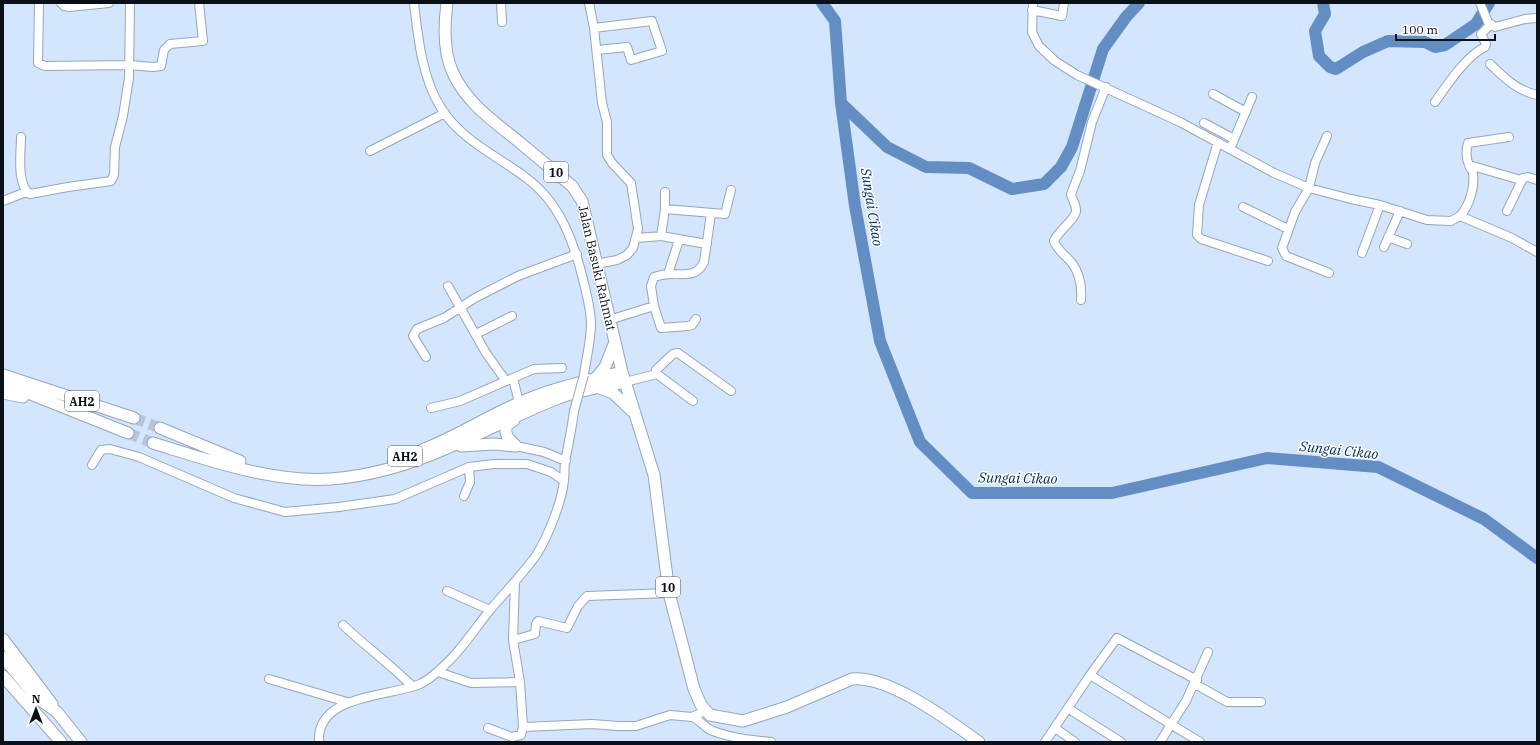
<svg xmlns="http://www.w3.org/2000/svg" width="1540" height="745" font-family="'IBM Plex Serif',serif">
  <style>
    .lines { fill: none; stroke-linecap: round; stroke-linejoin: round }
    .river { stroke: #638ec4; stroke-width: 12 }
    .highway-tunnel { stroke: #b6c6db; stroke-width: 11; stroke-dasharray: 11 5.5; stroke-linecap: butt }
    .minor-casing { stroke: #95a6bb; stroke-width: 10 }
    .highway-casing { stroke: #95a6bb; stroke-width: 13 }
    .minor { stroke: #fff; stroke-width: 8 }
    .highway { stroke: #fff; stroke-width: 11 }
    .minor-bridge-casing { stroke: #95a6bb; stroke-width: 10; stroke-linecap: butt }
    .minor-bridge { stroke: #fff; stroke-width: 8 }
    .labels { text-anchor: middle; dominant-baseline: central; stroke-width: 3; stroke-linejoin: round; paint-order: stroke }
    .shield { fill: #fff; stroke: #54585d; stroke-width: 1 }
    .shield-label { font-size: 12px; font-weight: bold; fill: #0a1018 }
    .street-label { font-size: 13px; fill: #0a1018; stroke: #fff }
    .water-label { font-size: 14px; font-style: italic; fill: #012e60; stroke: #fff }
  </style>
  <rect width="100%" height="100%" fill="#d4e6fd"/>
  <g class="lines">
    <!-- river -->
    <path class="river" d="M822,3l13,18 6,82 14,103 25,135 40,101 52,51h140l155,-35 111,9 106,52 53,39
      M1323,3l2,11 -10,17 4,25 11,11 6,2 27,-17 25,-11 37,1 10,5 10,-2 31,-21 13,-21
      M841,103l46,44 39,20 43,1 43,21 32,-5 17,-17 11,-20 31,-98 23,-32 13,-14"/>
    <!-- highway-tunnel -->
    <path class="highway-tunnel" d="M134,418l26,10
      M128,433l25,10"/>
    <!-- minor casing -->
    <g class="minor-casing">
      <path id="minor" d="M39,3l-1,60 7,3 84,-1 24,2 8,-1 3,-16 6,-6 33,-3 -4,-38
        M61,3l3,3 5,1 40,-4
        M414,3c4,35 8,75 27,105 20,32 55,47 84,69 35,25 49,65 59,106 3,13 7,28 7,41 0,17 -5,35 -7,51
        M501,3l1,19
        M589,3l5,25 8,75 5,19v33l5,8 19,20 7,46 -5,19 -6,7 -10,5 -21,4
        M1033,3l-1,29 7,14 16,15 22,14 103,47 94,51 35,15 42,11 29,6 47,15 24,1 9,-5 52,22 25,14
        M1480,3l8,19 7,5 30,-8 12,-1
        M1032,10l30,6 2,-13
        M594,28l58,-7 10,30 -31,9 -4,-13 -30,3
        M1490,64c15,14 26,26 47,31
        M1213,94l33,18
        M1435,102c12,-17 31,-46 50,-55l1,-3 -5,-10 9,-9
        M1204,123l30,16
        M1327,136l-12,27 -6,25 -14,24 -13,36 4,8 43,17
        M21,137c0,14 -5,48 9,57l38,-7 43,-6 3,-6 1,-28 8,-31 6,-38 1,-75
        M1218,142l-19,63 -2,30 4,4 67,22
        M1230,149l22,-52
        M370,151l75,-38
        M1469,165l52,15
        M3,201l23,-9
        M1243,207l45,22
        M665,209v-17
        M1507,211l16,-33 5,-1 9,3
        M1460,216c9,-10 15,-28 13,-42 0,-4 -3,-5 -4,-9 -3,-6 -3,-16 -1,-22l41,-6
        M661,236l46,8
        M1388,237l19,7
        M637,238l24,-2 4,-27 60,5 6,-24
        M1384,247l16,-36
        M1362,253l18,-48
        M668,274l11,-34
        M448,286l38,67 20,28
        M1081,300c1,-13 -1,-26 -9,-37 -6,-7 -15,-13 -18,-22 3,-9 23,-23 22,-31 0,-6 -4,-10 -5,-16l9,-23 12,-49 14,-35
        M654,306l-3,-20 3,-9c6,-2 11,-3 17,-3 14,0 26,3 33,-12l7,-48
        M609,320l45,-14 7,22 27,-2 4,-1 4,-6
        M476,334l36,-18
        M426,357l-13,-21 4,-7 27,-11 31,-20 43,-22 59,-22
        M657,374l-1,-4 17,-16 5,-1 53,38
        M513,378l21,-9 28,-1
        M625,382l32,-8 36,27
        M431,408l29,-7 53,-23 6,25
        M516,446l28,6 22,9
        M92,465l9,-15 9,-1 29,8 95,41 51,14 54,-5 56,-8 74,-32 25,-3h33l24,8 13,9
        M464,496l6,-14 -1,-15
        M447,591l43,19
        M343,625c22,21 47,39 69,61
        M513,640l2,-58
        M438,672l33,11 49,-1 -7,-42 22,-6 1,-10 2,-3 29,7 11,-22 9,-10 82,-3
        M1090,675l110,67
        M269,679l78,23
        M1195,684l32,18h34
        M1069,709l52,33
        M692,717c9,3 12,11 21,14 18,7 38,9 58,11
        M523,727l69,-3 26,2h18l34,-11 22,2 13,-6
        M488,728l24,9 9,-2 2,-8 -3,-45
        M1055,728l20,14
        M319,742c-3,-48 70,-45 101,-58 6,-3 12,-7 17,-12 22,-18 36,-41 53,-62 16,-19 33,-36 47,-56 11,-18 25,-52 27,-74 1,-6 0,-12 1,-18 3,-17 7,-34 9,-51
        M1045,742l45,-67 27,-37 80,42
        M1160,742l26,-41 22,-49"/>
    </g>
    <!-- highway casing -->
    <g class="highway-casing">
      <path id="highway" d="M447,3c-3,23 -4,49 6,70 13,29 40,48 65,68 18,15 36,30 54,45l10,15 40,171 32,103 15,118 25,96 7,16 9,10 33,6 44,-14 65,-28c38,-3 96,41 127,63
        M3,375l131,43
        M595,379l10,-12 10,-25
        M3,383l125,50
        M597,387l16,6 19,18
        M3,393l20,4
        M514,420l-7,5c-4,10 3,15 9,21
        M160,428l80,33
        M153,443c55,17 120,40 178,36 39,-3 80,-15 116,-31 38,-16 75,-36 114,-51 20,-7 42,-11 64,-15
        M461,446l33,-2 22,2
        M422,450c34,-13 64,-33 97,-47 33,-15 68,-22 103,-31
        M3,639l49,65
        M3,657l33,40 21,15 24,30
        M3,676l58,66"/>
    </g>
    <!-- minor -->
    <use href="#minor" class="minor"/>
    <!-- highway -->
    <use href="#highway" class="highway"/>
    <!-- minor-bridge casing -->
    <g class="minor-bridge-casing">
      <path id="minor-bridge" d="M574,411l10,-36"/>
    </g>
    <!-- minor-bridge -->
    <use href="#minor-bridge" class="minor-bridge"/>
  </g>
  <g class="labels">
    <!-- shield labels -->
    <g class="shield">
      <rect x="544" y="162" width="24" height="20" rx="3"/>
      <rect x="65" y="391" width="34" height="20" rx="3"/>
      <rect x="388" y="446" width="34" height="20" rx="3"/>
      <rect x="656" y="577" width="24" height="20" rx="3"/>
    </g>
    <g class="shield-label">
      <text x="556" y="172">10</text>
      <text x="82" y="401">AH2</text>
      <text x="405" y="456">AH2</text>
      <text x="668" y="587">10</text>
    </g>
    <!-- street labels -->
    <g class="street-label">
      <text transform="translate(597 268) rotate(77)">Jalan Basuki Rahmat</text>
    </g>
    <!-- water labels -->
    <g class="water-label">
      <text transform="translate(872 207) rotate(81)">Sungai Cikao</text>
      <text transform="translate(1339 450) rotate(6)">Sungai Cikao</text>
      <text transform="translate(1018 478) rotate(1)">Sungai Cikao</text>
    </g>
  </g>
  <!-- border -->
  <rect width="1540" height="745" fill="none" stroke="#0a1018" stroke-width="8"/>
  <!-- north arrow -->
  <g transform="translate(36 709)" stroke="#ffffff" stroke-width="3" paint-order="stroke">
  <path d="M0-3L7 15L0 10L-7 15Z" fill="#0a1018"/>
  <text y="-6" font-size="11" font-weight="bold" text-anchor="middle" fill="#0a1018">N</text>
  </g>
  <!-- scale -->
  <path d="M1396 34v6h99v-6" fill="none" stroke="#0a1018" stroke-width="2"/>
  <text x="1402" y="34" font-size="12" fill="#0a1018" stroke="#ffffff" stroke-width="3" paint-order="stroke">100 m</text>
</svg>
